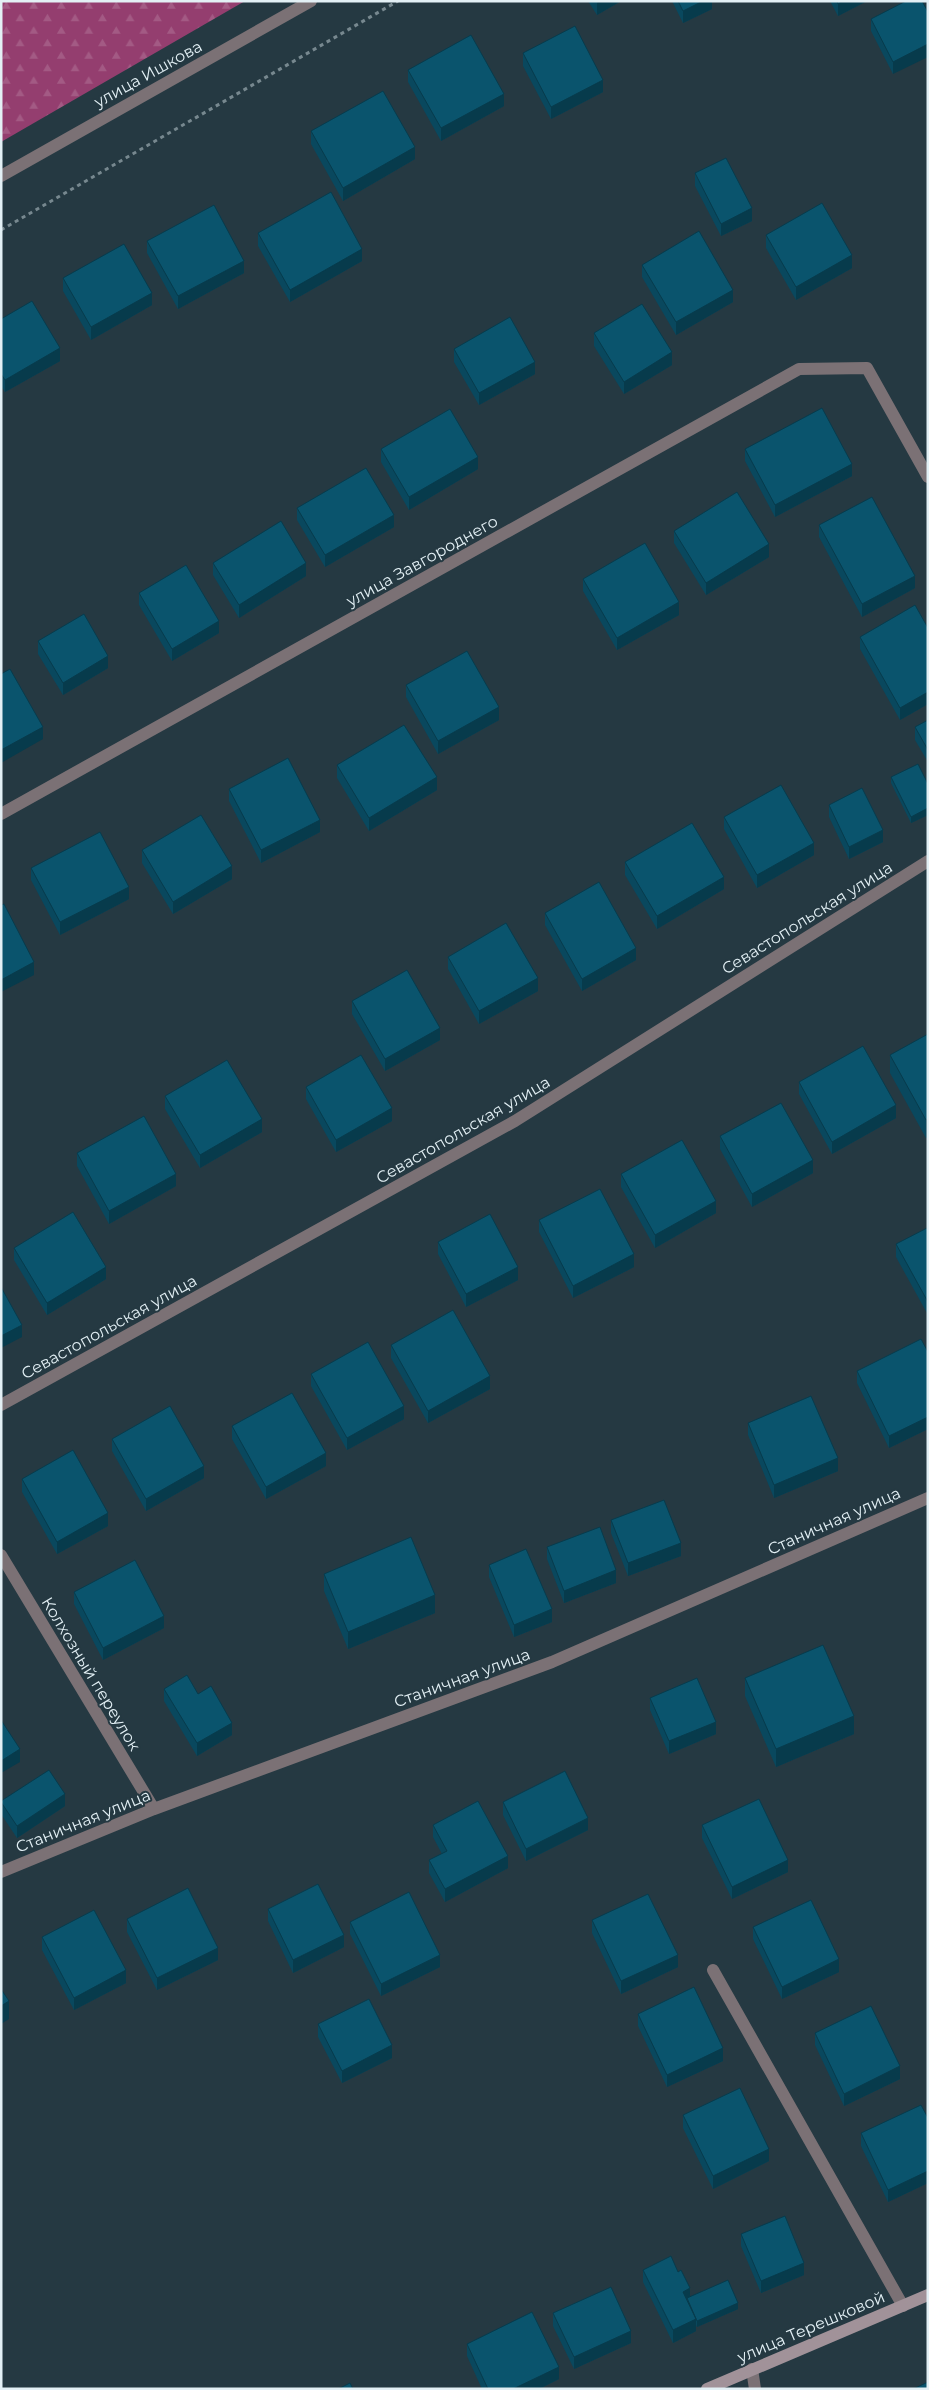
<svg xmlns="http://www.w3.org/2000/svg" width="929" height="2390" font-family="Montserrat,sans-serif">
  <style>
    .forest { fill: url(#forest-firs) }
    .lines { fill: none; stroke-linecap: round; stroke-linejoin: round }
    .path { stroke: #77888f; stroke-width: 3; stroke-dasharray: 4 4; stroke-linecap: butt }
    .lane { stroke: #7b7175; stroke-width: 12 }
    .street { stroke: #7b7175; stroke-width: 12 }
    .secondary { stroke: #a19299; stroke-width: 12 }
    .wall { fill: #09485e }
    .shaded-wall { fill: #073b4c }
    .building { fill: #0a546d; stroke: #073b4c }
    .labels { text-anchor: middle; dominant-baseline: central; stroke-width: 4; stroke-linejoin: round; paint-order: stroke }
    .street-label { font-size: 16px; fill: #e3f0f5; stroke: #253942 }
  </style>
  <defs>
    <pattern id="forest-firs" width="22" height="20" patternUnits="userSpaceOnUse" patternTransform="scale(1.25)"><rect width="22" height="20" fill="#943e6f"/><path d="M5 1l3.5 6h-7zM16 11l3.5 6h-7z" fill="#a35a84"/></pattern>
  </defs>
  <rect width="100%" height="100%" fill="#253942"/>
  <!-- forest -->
  <path class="forest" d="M1,1h244l-244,141z"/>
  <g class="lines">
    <!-- path -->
    <path class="path" d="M1,230l397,-229"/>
    <!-- lane -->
    <path class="lane" d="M713,1970l190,336
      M752,2369l3,20"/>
    <!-- street -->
    <path class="street" d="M1,176l310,-175
      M1,814l798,-445 68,-1 61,109
      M1,1405l514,-284 413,-260
      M1,1555l153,254
      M1,1872l153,-63 398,-147 376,-164"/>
    <!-- secondary -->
    <path class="secondary" d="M707,2389l221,-94"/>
  </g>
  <!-- wall -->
  <path class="wall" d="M588,1h33l-24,14z
    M672,1h40v8l-29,14z
    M830,1h37l-29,15z
    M906,1l-13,73 -22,-43v-12z
    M523,53l80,39 -52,27 -28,-53z
    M408,70l96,36 -63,35 -33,-59z
    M311,131l104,28 -72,42 -32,-57z
    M695,173l57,48 -31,15 -26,-50z
    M258,233l104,28 -72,41 -32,-56z
    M766,235l86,33 -56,32 -30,-52z
    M147,241l97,32 -66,36 -31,-56z
    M642,265l91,37 -57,33 -34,-58z
    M63,278l89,27 -61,35 -28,-49z
    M1,319l59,42 -55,31 -4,-6z
    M594,333l78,32 -48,29 -30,-48z
    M454,349l81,25 -56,31 -25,-43z
    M381,449l97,20 -69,41 -28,-48z
    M745,449l107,27 -77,41 -30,-56z
    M297,508l97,19 -69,40 -28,-47z
    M819,525l96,63 -53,29 -43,-80z
    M674,531l95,26 -63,38 -32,-52z
    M213,563l93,13 -67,42 -26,-43z
    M583,579l96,36 -62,35 -34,-59z
    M139,593l80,40 -47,28 -33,-56z
    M928,628v76l-28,16 -40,-71v-12z
    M38,641l70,27 -45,27 -25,-41z
    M406,685l93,35 -61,34 -32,-57z
    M928,720v42l-13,-22v-13z
    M337,765l100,25 -68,41 -32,-53z
    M891,777l37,7v31l-17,8 -20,-40z
    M229,789l91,43 -59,31 -32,-62z
    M829,805l54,37 -34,17 -20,-42z
    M724,817l90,38 -57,33 -33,-59z
    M142,850l90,29 -59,35 -31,-51z
    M625,862l99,27 -67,40 -32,-54z
    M31,868l98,31 -69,36 -29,-55z
    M545,913l91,47 -54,31 -37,-66z
    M448,957l90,34 -59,33 -31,-55z
    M352,1001l88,39 -55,31 -33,-57z
    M928,1034v103l-2,1 -36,-65v-18z
    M799,1082l97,36 -64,36 -33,-60z
    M306,1087l86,34 -56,31 -30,-53z
    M165,1096l97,36 -62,36 -35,-59z
    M720,1136l93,37 -61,34 -32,-58z
    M77,1153l99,33 -67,38 -32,-58z
    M621,1174l95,39 -61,35 -34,-61z
    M539,1220l95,47 -61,31 -34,-66z
    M928,1228v87l-32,-58v-13z
    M438,1242l80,38 -52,27 -28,-53z
    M14,1248l92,31 -59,36 -33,-55z
    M391,1345l99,44 -62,34 -37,-65z
    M928,1352v77l-39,19 -32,-65v-12z
    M311,1374l93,45 -57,31 -36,-64z
    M748,1423l90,48 -64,27 -26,-63z
    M232,1426l94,40 -60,33 -34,-60z
    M112,1439l92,39 -58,33 -34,-60z
    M22,1479l86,47 -51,28 -35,-62z
    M611,1520l70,36 -53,20 -17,-43z
    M547,1547l69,36 -52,20 -17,-44z
    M489,1565l63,57 -38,15 -25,-60z
    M324,1574l111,39 -87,36 -24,-58z
    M74,1592l90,36 -61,32 -29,-56z
    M745,1678l109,56 -78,33 -31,-71z
    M164,1689l34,5 34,41 -35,21 -33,-55z
    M650,1698l66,36 -47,20 -19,-44z
    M1,1801l64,5 -48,32 -16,-24z
    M503,1802l85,28 -62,31 -23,-46z
    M433,1825l75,43 -63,34 -16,-29v-13l13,-6 -9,-17z
    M702,1825l86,47 -56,27 -30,-61z
    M268,1909l76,38 -51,26 -25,-52z
    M127,1919l91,41 -61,30 -30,-58z
    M592,1920l86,47 -57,27 -29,-61z
    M350,1922l90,45 -59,29 -31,-62z
    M753,1927l86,45 -57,27 -29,-60z
    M42,1937l84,46 -52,27 -32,-60z
    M638,2014l85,47 -56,26 -29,-61z
    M318,2024l74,34 -50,25 -24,-46z
    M815,2033l85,46 -56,27 -29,-61z
    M683,2115l86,46 -56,28 -30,-61z
    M928,2118v65l-40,19 -27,-56v-13z
    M741,2234l63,41 -43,18 -20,-47z
    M643,2270l47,27 48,12 -41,18 -1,-2v6l-23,12 -30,-61z
    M553,2313l78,30 -57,26 -21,-43z
    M467,2344l92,35 -20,10h-57l-15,-33z"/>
  <!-- shaded-wall -->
  <path class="shaded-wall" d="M599,1h22l-24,14v-12z
    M703,1h9v8l-29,14v-12z
    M843,1h24l-29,15v-12z
    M928,44v13l-35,17v-12z
    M603,80v12l-52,27v-12z
    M504,94v12l-63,35v-13z
    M415,147v12l-72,42v-13z
    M752,208v13l-31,15v-12z
    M362,249v12l-72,41v-12z
    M852,255v13l-56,32v-13z
    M244,261v12l-66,36v-13z
    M733,290v12l-57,33v-13z
    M152,293v12l-61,35v-13z
    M60,348v13l-55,31v-12z
    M672,352v13l-48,29v-12z
    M535,362v12l-56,31v-12z
    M478,457v12l-69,41v-13z
    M852,464v12l-77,41v-12z
    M394,515v12l-69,40v-12z
    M769,544v13l-63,38v-12z
    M306,563v13l-67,42v-13z
    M915,576v12l-53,29v-13z
    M679,602v13l-62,35v-12z
    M219,621v12l-47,28v-12z
    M108,656v12l-45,27v-12z
    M928,692v12l-28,16v-12z
    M499,707v13l-61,34v-13z
    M43,727v12l-42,24v-13z
    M437,777v13l-68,41v-13z
    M928,808v7l-17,8v-6z
    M320,820v12l-59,31v-13z
    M883,830v12l-34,17v-12z
    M814,843v12l-57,33v-13z
    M232,866v13l-59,35v-12z
    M724,877v12l-67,40v-13z
    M129,887v12l-69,36v-13z
    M636,948v12l-54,31v-12z
    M34,962v13l-33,17v-12z
    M538,978v13l-59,33v-13z
    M440,1028v12l-55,31v-12z
    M896,1105v13l-64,36v-12z
    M392,1108v13l-56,31v-12z
    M262,1119v13l-62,36v-13z
    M928,1119v18l-2,1v-18z
    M813,1160v13l-61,34v-13z
    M176,1174v12l-67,38v-13z
    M716,1201v12l-61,35v-13z
    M634,1254v13l-61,31v-12z
    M106,1267v12l-59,36v-12z
    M518,1267v13l-52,27v-13z
    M22,1325v12l-21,11v-12z
    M490,1376v13l-62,34v-12z
    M404,1406v13l-57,31v-12z
    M928,1417v12l-39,19v-12z
    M326,1453v13l-60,33v-12z
    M838,1458v13l-64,27v-13z
    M204,1466v12l-58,33v-12z
    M108,1513v13l-51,28v-12z
    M681,1543v13l-53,20v-13z
    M616,1570v13l-52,20v-12z
    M435,1595v18l-87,36v-17z
    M552,1609v13l-38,15v-12z
    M164,1616v12l-61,32v-12z
    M854,1716v18l-78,33v-18z
    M716,1722v12l-47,20v-13z
    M232,1723v12l-35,21v-13z
    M20,1749v13l-19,11v-12z
    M65,1794v12l-48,32v-12z
    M588,1818v12l-62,31v-12z
    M508,1856v12l-63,34v-13z
    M788,1860v12l-56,27v-12z
    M344,1935v12l-51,26v-13z
    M218,1948v12l-61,30v-12z
    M440,1955v12l-59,29v-12z
    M678,1955v12l-57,27v-13z
    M839,1959v13l-57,27v-12z
    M126,1970v13l-52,27v-12z
    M9,2001v18l-8,5v-18z
    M392,2045v13l-50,25v-12z
    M723,2048v13l-56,26v-12z
    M900,2066v13l-56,27v-12z
    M769,2149v12l-56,28v-13z
    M928,2171v12l-40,19v-12z
    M804,2263v12l-43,18v-12z
    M690,2288v13l-3,-3v4l-4,-10z
    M738,2303v6l-41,18v-6z
    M696,2319v12l-23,12v-13z
    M631,2331v12l-57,26v-12z
    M559,2367v12l-20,10h-26z"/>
  <!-- building -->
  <path class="building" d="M678,1h25l-20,10z
    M837,1h6l-5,3z
    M906,1h16l6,11v32l-35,18 -22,-43z
    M575,26l28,54 -52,27 -28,-54z
    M471,35l33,59 -63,34 -33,-58z
    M383,91l32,56 -72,41 -32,-57z
    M726,158l26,50 -31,16 -26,-51z
    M331,192l31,57 -72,41 -32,-57z
    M822,203l30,52 -56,32 -30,-52z
    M214,205l30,56 -66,35 -31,-55z
    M699,231l34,59 -57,32 -34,-57z
    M124,244l28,49 -61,34 -28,-49z
    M32,301l28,47 -55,32 -4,-6v-55z
    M642,304l30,48 -48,30 -30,-49z
    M510,317l25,45 -56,31 -25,-44z
    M822,408l30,56 -77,41 -30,-56z
    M450,409l28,48 -69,40 -28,-48z
    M366,468l28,47 -69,40 -28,-47z
    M737,492l32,52 -63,39 -32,-52z
    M872,497l43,79 -53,28 -43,-79z
    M281,521l25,42 -67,42 -26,-42z
    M645,543l34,59 -62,36 -34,-59z
    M186,565l33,56 -47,28 -33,-56z
    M915,605l13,23v64l-28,16 -40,-71z
    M84,614l24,42 -45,27 -25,-42z
    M467,651l32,56 -61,34 -32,-56z
    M10,669l33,58 -42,23v-76z
    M928,720v30l-13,-23z
    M404,725l33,52 -68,41 -32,-53z
    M288,758l32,62 -59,30 -32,-61z
    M918,764l10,20v24l-17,9 -20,-40z
    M781,785l33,58 -57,32 -33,-58z
    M862,788l21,42 -34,17 -20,-42z
    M201,815l31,51 -59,36 -31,-52z
    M692,823l32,54 -67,39 -32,-54z
    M100,832l29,55 -69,35 -29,-54z
    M599,882l37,66 -54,31 -37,-66z
    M4,904l30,58 -33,18v-75z
    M506,923l32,55 -59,33 -31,-54z
    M407,970l33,58 -55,31 -33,-58z
    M928,1034v85l-2,1 -36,-65z
    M863,1046l33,59 -64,37 -33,-60z
    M361,1055l31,53 -56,32 -30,-53z
    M227,1060l35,59 -62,36 -35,-59z
    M781,1103l32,57 -61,34 -32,-58z
    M144,1116l32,58 -67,37 -32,-58z
    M682,1140l34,61 -61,34 -34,-61z
    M600,1189l34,65 -61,32 -34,-66z
    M73,1212l33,55 -59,36 -33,-55z
    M490,1214l28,53 -52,27 -28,-52z
    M927,1228h1v74l-32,-58z
    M1,1287l21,38 -21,11z
    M453,1310l37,66 -62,35 -37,-66z
    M921,1339l7,13v65l-39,19 -32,-65z
    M368,1342l36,64 -57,32 -36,-64z
    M292,1393l34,60 -60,34 -34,-61z
    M811,1396l27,62 -64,27 -26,-62z
    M170,1406l34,60 -58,33 -34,-60z
    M73,1450l35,63 -51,29 -35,-63z
    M664,1500l17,43 -53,20 -17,-43z
    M600,1527l16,43 -52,21 -17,-44z
    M411,1537l24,58 -87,37 -24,-58z
    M526,1549l26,60 -38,16 -25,-60z
    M135,1560l29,56 -61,32 -29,-56z
    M823,1645l31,71 -78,33 -31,-71z
    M187,1675l11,19 13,-8 21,37 -35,20 -33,-54z
    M697,1678l19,44 -47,19 -19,-43z
    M1,1720l19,29 -19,12z
    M49,1770l16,24 -48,32 -16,-24v-1z
    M565,1771l23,47 -62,31 -23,-47z
    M759,1799l29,61 -56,27 -30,-62z
    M478,1801l30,55 -63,33 -16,-29 18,-9 -14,-26z
    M318,1884l26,51 -51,25 -25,-51z
    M188,1888l30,60 -61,30 -30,-59z
    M409,1892l31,63 -59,29 -31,-62z
    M648,1894l30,61 -57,26 -29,-61z
    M811,1900l28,59 -57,28 -29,-60z
    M94,1910l32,60 -52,28 -32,-61z
    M694,1987l29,61 -56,27 -29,-61z
    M1,1989l8,12 -8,5z
    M369,1999l23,46 -50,26 -24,-47z
    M871,2006l29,60 -56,28 -29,-61z
    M740,2088l29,61 -56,27 -30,-61z
    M921,2105l7,13v53l-40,19 -27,-57z
    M785,2216l19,47 -43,18 -20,-47z
    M671,2256l7,16 3,-2 9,18 -7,4 13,27 -23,11 -30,-60z
    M728,2280l10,23 -41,18 -10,-23z
    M611,2287l20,44 -57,26 -21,-44z
    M532,2312l27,55 -46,22h-25l-21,-45z
    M928,2382v7h-15z
    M350,2383l3,6h-15z"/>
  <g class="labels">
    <!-- street labels -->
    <g class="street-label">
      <text transform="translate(148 74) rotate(-29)">улица Ишкова</text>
      <text transform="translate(422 561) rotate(-29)">улица Завгороднего</text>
      <text transform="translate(807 918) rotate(-32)">Севастопольская улица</text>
      <text transform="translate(463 1130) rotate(-30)">Севастопольская улица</text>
      <text transform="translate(109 1327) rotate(-29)">Севастопольская улица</text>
      <text transform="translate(834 1521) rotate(-24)">Станичная улица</text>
      <text transform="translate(91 1674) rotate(59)">Колхозный переулок</text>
      <text transform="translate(462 1678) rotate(-20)">Станичная улица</text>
      <text transform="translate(83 1821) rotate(-22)">Станичная улица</text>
      <text transform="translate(811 2327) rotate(-23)">улица Терешковой</text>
    </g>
  </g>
  <!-- border -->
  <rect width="929" height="2390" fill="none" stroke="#e3f0f5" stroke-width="5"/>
</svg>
